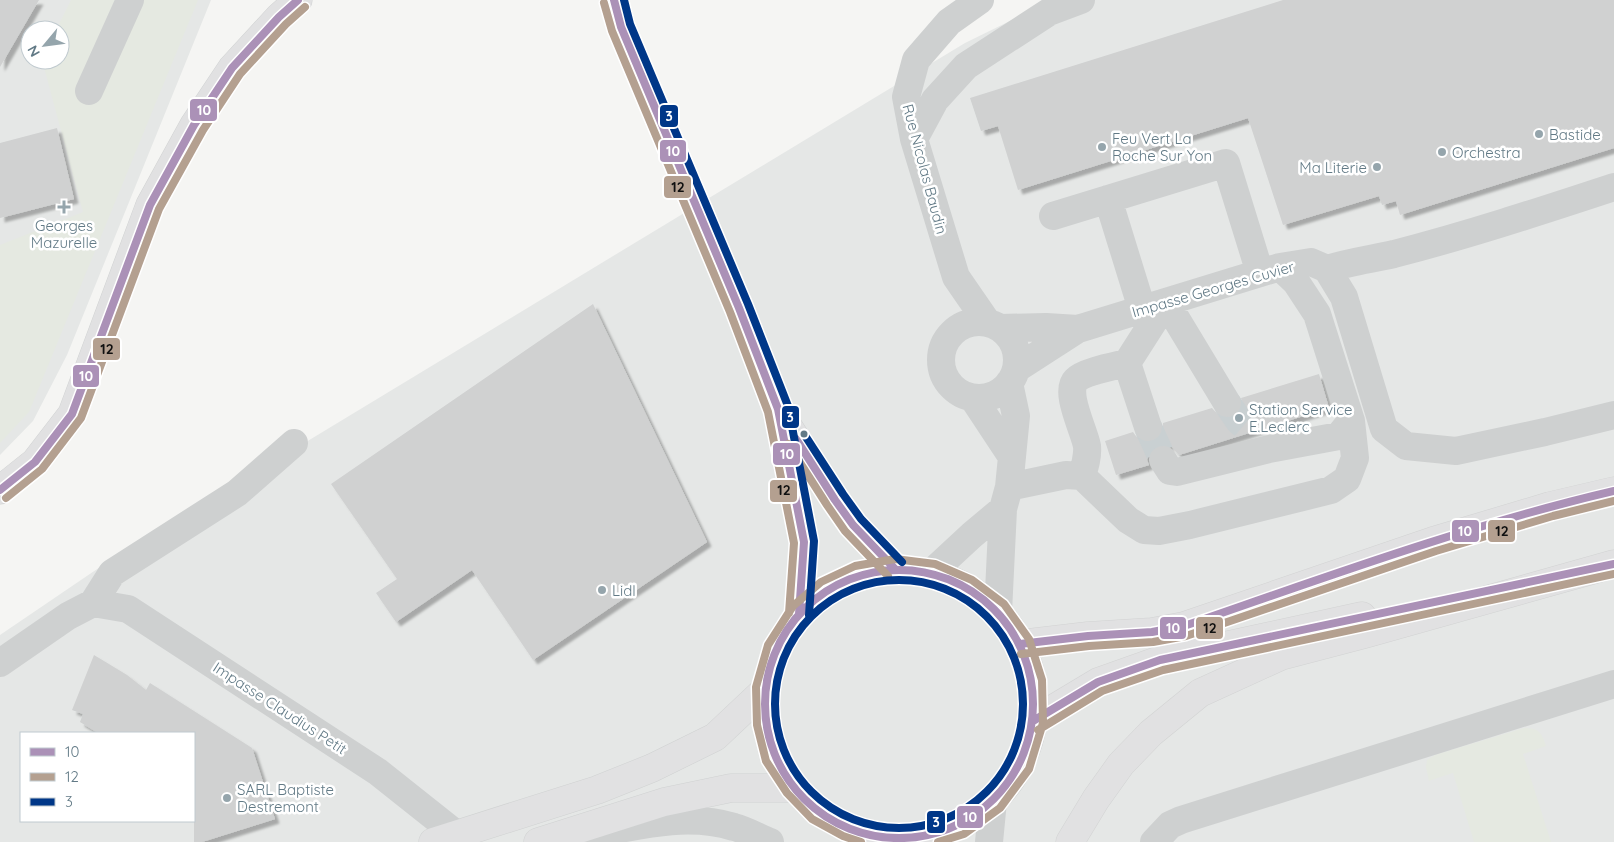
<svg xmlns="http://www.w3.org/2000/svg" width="1614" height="842" font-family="Quicksand,sans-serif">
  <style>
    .built { fill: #e5e7e6; fill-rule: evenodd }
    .green { fill: #e5e9e1 }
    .building { fill: #d0d1d1; filter: url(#shadow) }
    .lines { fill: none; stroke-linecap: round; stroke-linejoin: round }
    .minor-tunnel { stroke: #c9d0d2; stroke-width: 28; stroke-dasharray: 28 14; stroke-linecap: butt }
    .major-casing { stroke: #d0d2d2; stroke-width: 29 }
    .highway-casing { stroke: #d2d3d3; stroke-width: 29 }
    .minor { stroke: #ced0d0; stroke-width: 28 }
    .major { stroke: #e1e1e2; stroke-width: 28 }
    .highway { stroke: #e1e1e2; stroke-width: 28 }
    .bus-1-casing { stroke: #fff; stroke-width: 11 }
    .bus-2-casing { stroke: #fff; stroke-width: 11 }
    .bus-3-casing { stroke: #fff; stroke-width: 11 }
    .bus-1 { stroke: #ab91b7; stroke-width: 8 }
    .bus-2 { stroke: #b4a090; stroke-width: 8 }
    .bus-3 { stroke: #003788; stroke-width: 8 }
    .poi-dot { fill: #95a5ac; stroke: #fff; stroke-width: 2 }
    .bus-dot { fill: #627a86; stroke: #fff; stroke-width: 2 }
    .labels { text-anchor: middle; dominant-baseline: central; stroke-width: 5; stroke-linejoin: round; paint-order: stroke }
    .poi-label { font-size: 15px; fill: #627a86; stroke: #fff; text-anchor: start }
    .street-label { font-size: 15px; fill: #627a86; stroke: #fff }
    .line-badge { stroke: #fff; stroke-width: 2 }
    .badge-label { font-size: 14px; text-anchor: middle; font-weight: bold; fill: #fff }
    .pale-badge-label { font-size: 14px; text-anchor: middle; font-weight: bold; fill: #111 }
  </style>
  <defs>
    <filter id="shadow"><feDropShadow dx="4.5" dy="4.5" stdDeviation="1" flood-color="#0004"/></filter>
  </defs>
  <rect width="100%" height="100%" fill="#f5f5f3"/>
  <!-- built -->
  <path class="built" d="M0,0h211l-144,355 -34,66 -33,34zM30,30h30v30h-30z
    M1053,0h561v842h-1614v-207l106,-72 859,-520zM21,733h173v88h-173z"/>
  <!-- green -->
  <path class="green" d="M71,0h127l-169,412 -29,31v-198l83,-33 -41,-152h18v-30h-4z
    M1524,728c15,0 18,5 22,18l-23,8 28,88h-77l-21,-69 -24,8 -3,-14 1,-7 8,-5z"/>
  <!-- building -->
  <path class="building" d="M0,0h39l-39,67z
    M1283,0h331v148l-214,67 -4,-14 -14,4 -3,-9 -96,29 -35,-107 -230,72 -20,-64 -17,5 -11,-33z
    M57,128l17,71 -74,19v-75z
    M593,304l114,238 -174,118 -61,-90 -76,52 -20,-29 21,-14 -66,-95z
    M1319,374l10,34 -150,47 -8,-9 -9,-2 -7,3 -6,5 -2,8 2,5 -33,10 -11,-34 28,-9 5,7 7,3h7l8,-5 3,-6v-8l49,-15 8,9 8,2 7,-2 6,-7 2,-7 -2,-5z
    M94,655l33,20 19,15 4,-7 102,65 23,71 -73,23h-8v-109h-96l-18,-11 3,-8 -11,-4z"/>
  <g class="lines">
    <!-- minor-tunnel -->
    <path class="minor-tunnel" d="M1227,403l12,18 13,11
      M1148,427l15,33"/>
    <!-- major casing -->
    <g class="major-casing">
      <path id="major" d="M614,0l7,27 118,281 39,101 26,133 -5,72
        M786,423l49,77 18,25 42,44
        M0,490l35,-28 37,-48 78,-209 44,-80 38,-57 47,-51 19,-17
        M766 704a134 134 0 1 1 268 0a134 134 0 1 1-268 0Z
        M433,842l164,-52 55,-22 63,-31 51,-48
        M538,842l126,-40 67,-14h64"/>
    </g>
    <!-- highway casing -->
    <g class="highway-casing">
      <path id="highway" d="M1020,644l68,-8 64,-4 32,-6 249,-85 117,-35 64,-15
        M1033,721l65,-39 62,-22 202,-44
        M1070,842l26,-43 25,-35 30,-31 49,-40 81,-37 84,-22 249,-70"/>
    </g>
    <!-- minor -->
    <path class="minor" d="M980,0l-31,22 -33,38 -10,37 8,42 42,138 31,45
      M89,91l41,-91
      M914,139l21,-39 31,-34 83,-54 32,-12
      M1108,199l34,110
      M1053,216l173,-53 34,110
      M1327,269c22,-7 45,-10 67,-15 74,-19 147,-43 220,-67
      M941 360a38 38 0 1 1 76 0a38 38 0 1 1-76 0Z
      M1000,328l46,-1 32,2
      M1127,363l39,-61 61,101
      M1016,369l62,-40 202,-62 31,-5 16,7 17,28 40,132 22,17 50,5 89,-19 69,-17
      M973,398l39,59
      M1163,460l7,11 7,1 92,-23 70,-13 12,-15
      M1082,476c3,-10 6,-20 5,-30 -3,-16 -23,-54 -11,-66 7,-8 39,-14 51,-17l21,64
      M1009,487l57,-12 16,1 46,44 16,10 15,1 31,-6 141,-35 16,-11 8,-21 -4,-37 -34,-107 -21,-32 -16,-15
      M931,573l41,-38 31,-26
      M93,603l35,6 250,163 78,62
      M998,612l5,-103 6,-22 7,-71 -7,-33
      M0,663l68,-47 25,-13 19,-30 125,-80 57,-50
      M595,834c46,-9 93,-21 139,-7 12,3 24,10 36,15
      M878,837l5,5
      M989,842l4,-41
      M1154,842l16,-17 11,-5 433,-136"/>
    <!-- major -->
    <use href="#major" class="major"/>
    <!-- highway -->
    <use href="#highway" class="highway"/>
    <!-- bus-1 casing -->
    <g class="bus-1-casing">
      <path id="bus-1" d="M614,0l7,27 118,281 39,101 26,133 -5,72
        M796,439l39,61 18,25 42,44
        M0,490l35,-28 37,-48 78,-209 44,-80 38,-57 47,-51 19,-17
        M765 704a134 134 0 1 1 268 0a134 134 0 1 1-268 0Z
        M1020,644l68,-8 64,-4 32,-6c142,-49 284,-101 430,-135
        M1033,721l65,-39 62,-22 454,-96"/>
    </g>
    <!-- bus-2 casing -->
    <g class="bus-2-casing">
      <path id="bus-2" d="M604,3l8,28 118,281 38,100 26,131 -5,70
        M788,444l39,61 18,26 43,45
        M6,498l36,-29 39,-51 78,-209 44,-79 37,-56 46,-50 19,-17
        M1021,654l68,-8 64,-4 33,-6 250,-85 117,-35 61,-15
        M1038,730l64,-39 61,-21 451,-96
        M861,842l-18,-6 -31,-17 -25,-26 -21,-32 -9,-36 -1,-38 12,-42 25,-39 28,-24 34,-16 40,-7 40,5 37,16 32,24 25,35 13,41 1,43 -14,46 -29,39 -36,26 -26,8"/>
    </g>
    <!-- bus-3 casing -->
    <g class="bus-3-casing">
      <path id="bus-3" d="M624,0l6,24 118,280 40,102 26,135 -5,74
        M804,434l39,60 18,25 41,43
        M775 704a124 124 0 1 1 248 0a124 124 0 1 1-248 0Z"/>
    </g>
    <!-- bus-1 -->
    <use href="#bus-1" class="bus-1"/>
    <!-- bus-2 -->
    <use href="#bus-2" class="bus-2"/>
    <!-- bus-3 -->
    <use href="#bus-3" class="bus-3"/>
  </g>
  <!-- markers -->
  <g class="poi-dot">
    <circle cx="1539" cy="134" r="5"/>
    <circle cx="1102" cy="147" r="5"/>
    <circle cx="1442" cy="152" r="5"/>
    <circle cx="1377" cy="167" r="5"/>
    <path d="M61.5 199.5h5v5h5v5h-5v5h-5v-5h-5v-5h5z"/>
    <circle cx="1239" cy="418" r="5"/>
    <circle cx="602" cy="590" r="5"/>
    <circle cx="227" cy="798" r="5"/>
  </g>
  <circle class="bus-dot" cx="804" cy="434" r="4.5"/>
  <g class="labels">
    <!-- poi labels -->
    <g class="poi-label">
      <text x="1549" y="134">Bastide</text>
      <text x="1112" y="138">Feu Vert La<tspan x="1112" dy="17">Roche Sur Yon</tspan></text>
      <text x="1452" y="152">Orchestra</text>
      <text x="1367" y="167" text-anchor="end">Ma Literie</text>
      <text x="64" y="225" text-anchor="middle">Georges<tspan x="64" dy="17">Mazurelle</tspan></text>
      <text x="1249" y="409">Station Service<tspan x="1249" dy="17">E.Leclerc</tspan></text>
      <text x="612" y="590">Lidl</text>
      <text x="237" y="789">SARL Baptiste<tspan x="237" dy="17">Destremont</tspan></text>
    </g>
    <!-- street labels -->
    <g class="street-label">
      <text transform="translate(925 169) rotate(75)">Rue Nicolas Baudin</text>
      <text transform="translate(1213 289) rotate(-16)">Impasse Georges Cuvier</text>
      <text transform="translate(280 708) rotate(33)">Impasse Claudius Petit</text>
    </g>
  </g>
  <g class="line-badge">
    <rect x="189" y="98" width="29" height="24" rx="5" fill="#ab91b7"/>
    <rect x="659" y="104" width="20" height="24" rx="5" fill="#003788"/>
    <rect x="659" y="139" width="28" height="24" rx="5" fill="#ab91b7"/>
    <rect x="663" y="175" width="29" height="24" rx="5" fill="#b4a090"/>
    <rect x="92" y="337" width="29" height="24" rx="5" fill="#b4a090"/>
    <rect x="72" y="364" width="28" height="24" rx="5" fill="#ab91b7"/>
    <rect x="781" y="405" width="19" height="24" rx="5" fill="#003788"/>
    <rect x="772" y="442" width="29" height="24" rx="5" fill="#ab91b7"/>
    <rect x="769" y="479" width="29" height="24" rx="5" fill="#b4a090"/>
    <rect x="1487" y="519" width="29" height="24" rx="5" fill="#b4a090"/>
    <rect x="1451" y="519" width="29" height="24" rx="5" fill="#ab91b7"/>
    <rect x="1195" y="616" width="29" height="24" rx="5" fill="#b4a090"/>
    <rect x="1159" y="616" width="28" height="24" rx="5" fill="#ab91b7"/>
    <rect x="956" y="805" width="28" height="24" rx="5" fill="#ab91b7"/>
    <rect x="926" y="810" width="20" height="24" rx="5" fill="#003788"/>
  </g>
  <g class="badge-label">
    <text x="204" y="115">10</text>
    <text x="669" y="121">3</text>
    <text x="673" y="156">10</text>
    <text x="86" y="381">10</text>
    <text x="790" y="422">3</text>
    <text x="787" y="459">10</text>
    <text x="1465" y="536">10</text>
    <text x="1173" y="633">10</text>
    <text x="970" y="822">10</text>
    <text x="936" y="827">3</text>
  </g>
  <g class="pale-badge-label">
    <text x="678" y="192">12</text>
    <text x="107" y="354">12</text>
    <text x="784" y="495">12</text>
    <text x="1502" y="536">12</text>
    <text x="1210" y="633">12</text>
  </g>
  <!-- legend -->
  <rect x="20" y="732" width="175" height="90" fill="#ffffff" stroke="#c0cacf"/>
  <rect x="30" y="748" width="25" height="8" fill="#ab91b7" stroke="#c0cacf"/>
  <text x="65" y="757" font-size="15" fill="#627a86">10</text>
  <rect x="30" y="773" width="25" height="8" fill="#b4a090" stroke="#c0cacf"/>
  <text x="65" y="782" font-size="15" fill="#627a86">12</text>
  <rect x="30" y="798" width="25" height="8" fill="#003788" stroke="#c0cacf"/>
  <text x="65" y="807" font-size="15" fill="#627a86">3</text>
  <!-- north arrow -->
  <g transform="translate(45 45) rotate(241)"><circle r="24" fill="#ffffff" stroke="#c0cacf"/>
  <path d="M0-4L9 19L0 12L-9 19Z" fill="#95a5ac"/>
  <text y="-8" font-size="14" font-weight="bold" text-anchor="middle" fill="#627a86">N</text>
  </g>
</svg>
